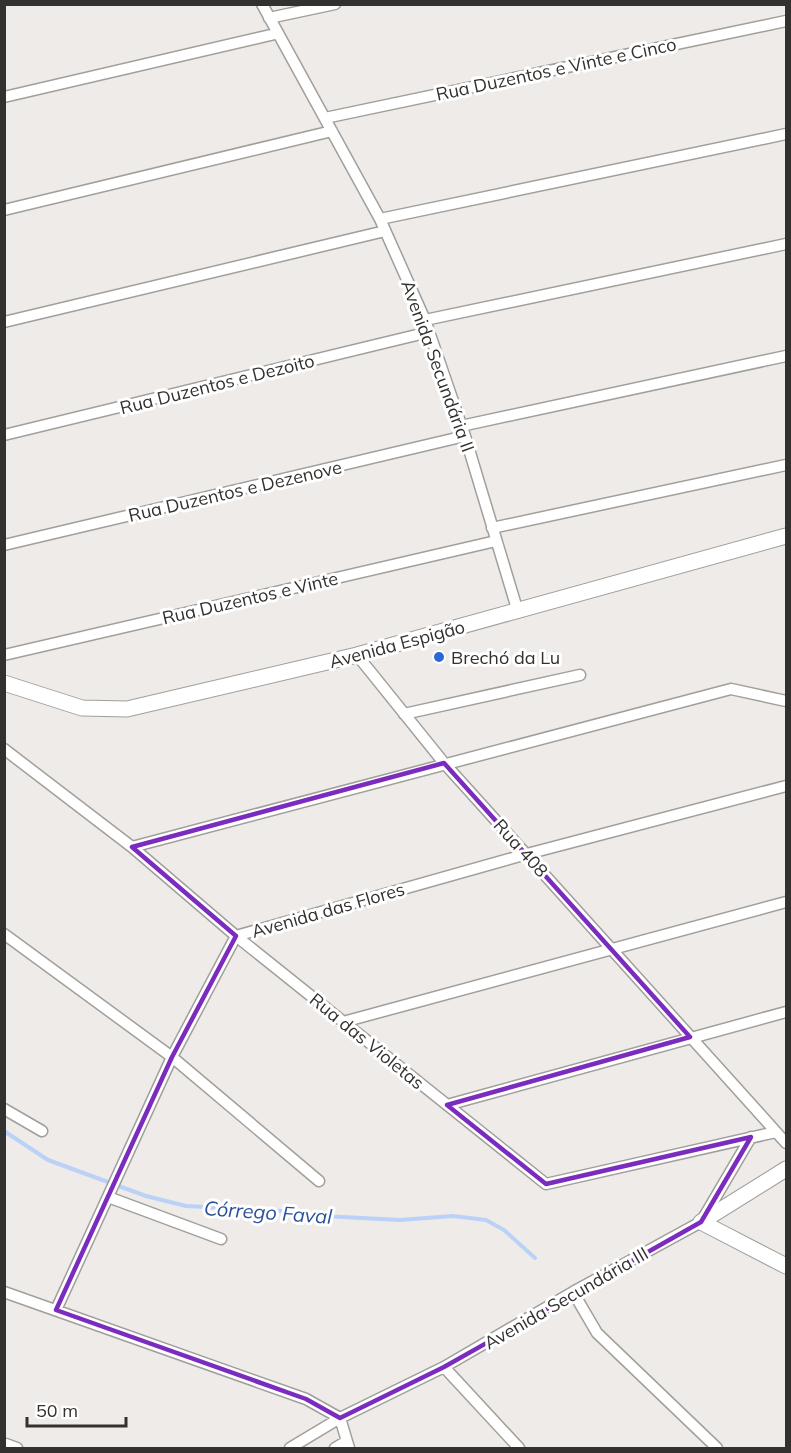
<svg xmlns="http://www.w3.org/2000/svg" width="791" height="1453" font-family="Mulish,sans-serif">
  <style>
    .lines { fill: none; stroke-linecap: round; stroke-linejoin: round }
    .stream { stroke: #bbd1f7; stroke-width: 4 }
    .street-casing { stroke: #a19f9b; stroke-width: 13 }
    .secondary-casing { stroke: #a19f9b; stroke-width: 17 }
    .street { stroke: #fff; stroke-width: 10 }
    .secondary { stroke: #fff; stroke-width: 15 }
    .marked { fill: none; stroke: #7b2cbf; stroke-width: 4.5; stroke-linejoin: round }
    .poi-dot { fill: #2a68d5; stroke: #fff; stroke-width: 2 }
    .labels { text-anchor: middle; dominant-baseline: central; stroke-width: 6; stroke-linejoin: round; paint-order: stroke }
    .street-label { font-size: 18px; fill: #323130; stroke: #fff }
    .poi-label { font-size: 18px; fill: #323130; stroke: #fff; text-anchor: start }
    .water-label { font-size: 20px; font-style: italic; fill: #29519a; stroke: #fff }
  </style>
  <rect width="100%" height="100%" fill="#eeebe8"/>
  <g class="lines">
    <!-- stream -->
    <path class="stream" d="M4,1131l44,29 98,36 40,10 98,5 39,5 77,4 53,-4 33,4 18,10 31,28"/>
    <!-- street casing -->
    <g class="street-casing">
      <path id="street" d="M262,4l118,215 45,101 40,116 53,176
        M269,18l66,-14
        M4,97l271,-63
        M325,118l461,-97
        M4,210l328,-79
        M380,219l406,-85
        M425,320l361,-76
        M4,322l381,-91
        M461,426l325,-70
        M4,435l425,-103
        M492,528l294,-63
        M4,545l461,-109
        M4,655l492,-114
        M357,655l87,108 342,380
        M404,714l176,-39
        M4,749l128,98 104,89 310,248 230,-52
        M132,847l599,-158 55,12
        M4,934l168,123 147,124
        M343,1022l443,-120
        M447,1105l339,-93
        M4,1109l38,22
        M108,1197l113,42
        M4,1292l302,107 34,19
        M573,1292l24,41 120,115
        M56,1310l116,-253 64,-121 291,-82 259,-68
        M444,1367l75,81
        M340,1418l9,30
        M6,1444l11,4
        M290,1448l50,-30 104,-51 129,-75 128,-70 50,-85
        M335,1448l12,-7"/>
    </g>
    <!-- secondary casing -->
    <g class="secondary-casing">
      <path id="secondary" d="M4,683l78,25 45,1 230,-54 429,-119
        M701,1222l85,-53
        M701,1222l85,44"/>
    </g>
    <!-- street -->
    <use href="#street" class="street"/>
    <!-- secondary -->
    <use href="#secondary" class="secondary"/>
  </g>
  <!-- marked area -->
  <path class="marked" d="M444,763l246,274 -243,68 99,79 205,-47 -50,85 -257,145 -104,51 -34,-19 -250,-89 116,-253 64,-121 -104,-89z"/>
  <!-- markers -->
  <circle class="poi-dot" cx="439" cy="657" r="6"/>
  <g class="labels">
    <!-- street labels -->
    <g class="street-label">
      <text transform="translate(556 69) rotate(-12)">Rua Duzentos e Vinte e Cinco</text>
      <text transform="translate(438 366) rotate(70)">Avenida Secundária II</text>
      <text transform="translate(217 384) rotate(-14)">Rua Duzentos e Dezoito</text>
      <text transform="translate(235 491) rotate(-13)">Rua Duzentos e Dezenove</text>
      <text transform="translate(250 598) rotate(-13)">Rua Duzentos e Vinte</text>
      <text transform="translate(397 644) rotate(-15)">Avenida Espigão</text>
      <text transform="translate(521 848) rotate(48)">Rua 408</text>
      <text transform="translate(328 910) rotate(-16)">Avenida das Flores</text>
      <text transform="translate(367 1041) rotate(39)">Rua das Violetas</text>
      <text transform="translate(566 1298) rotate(-30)">Avenida Secundária III</text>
    </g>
    <!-- poi labels -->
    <g class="poi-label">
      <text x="451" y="657">Brechó da Lu</text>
    </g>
    <!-- water labels -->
    <g class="water-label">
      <text transform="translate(268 1212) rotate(4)">Córrego Faval</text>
    </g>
  </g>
  <!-- border -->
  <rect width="791" height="1453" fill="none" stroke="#323130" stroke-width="12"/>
  <!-- scale -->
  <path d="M27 1417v9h99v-9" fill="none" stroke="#323130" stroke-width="3"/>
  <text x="36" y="1417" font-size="18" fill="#323130" stroke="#ffffff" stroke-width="4.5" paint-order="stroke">50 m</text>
</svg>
